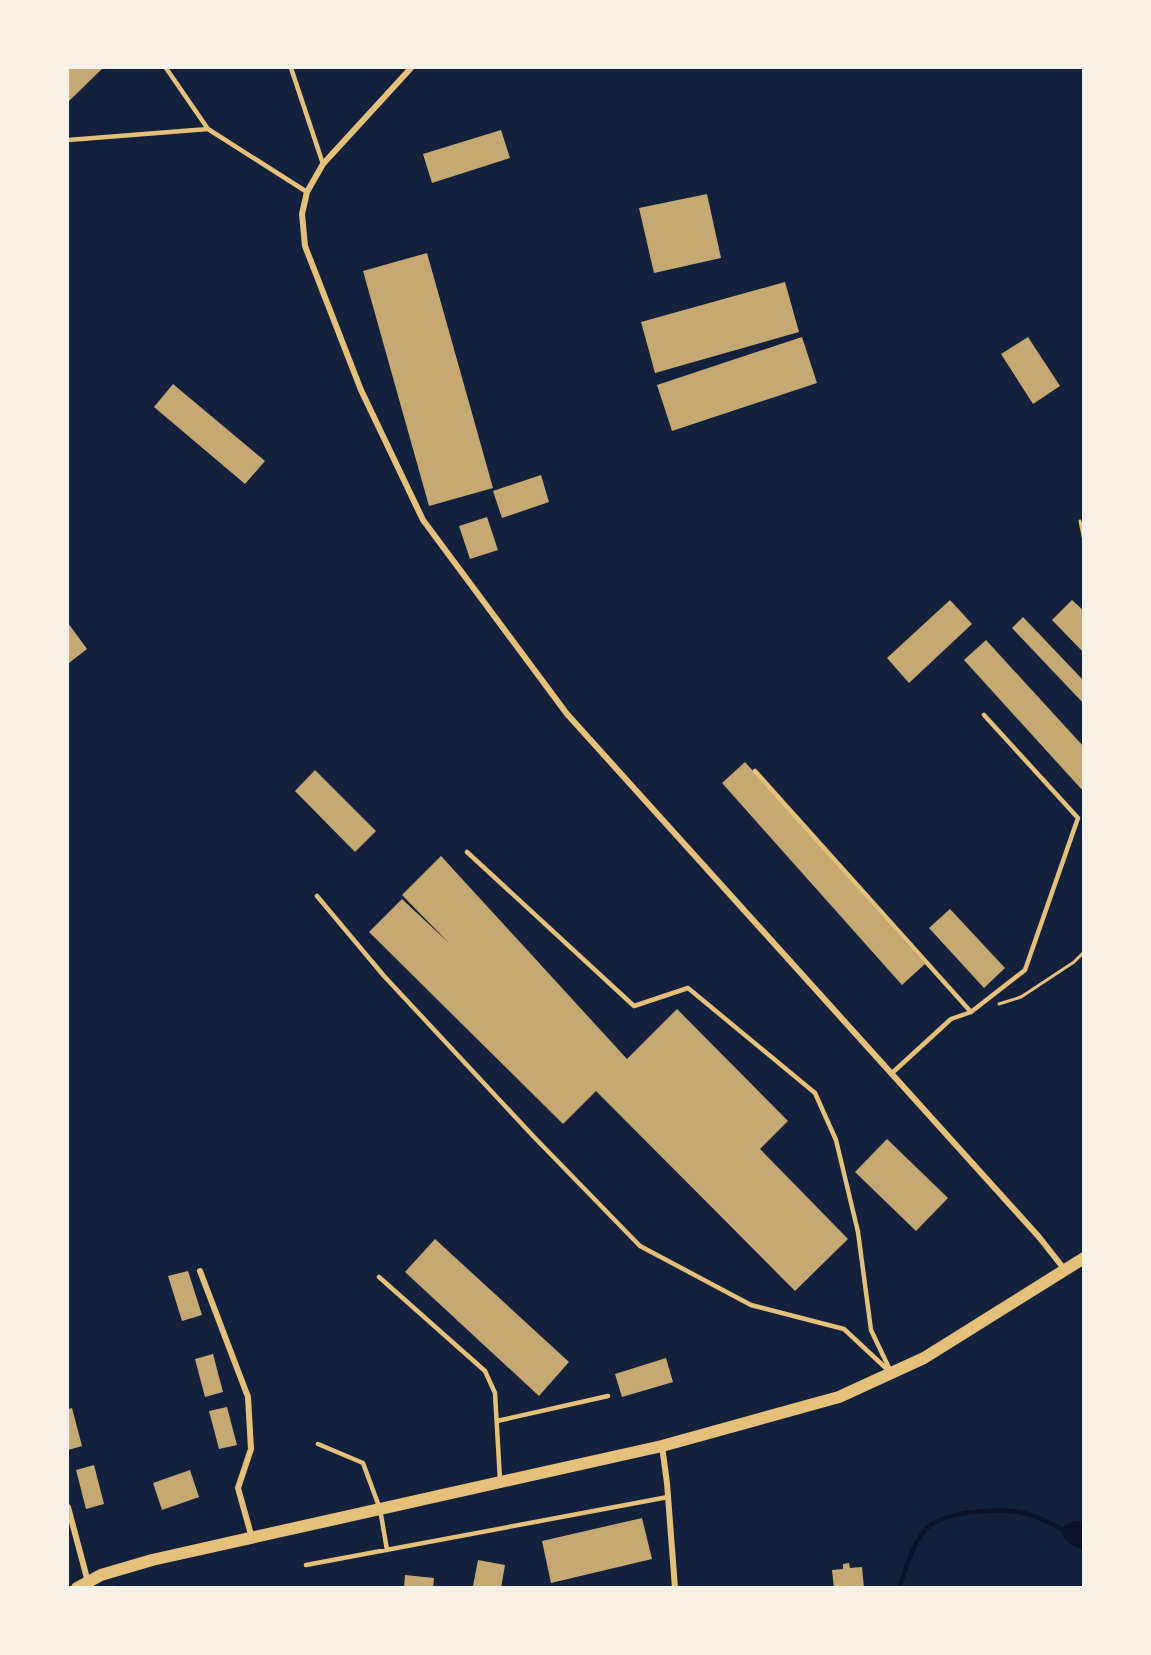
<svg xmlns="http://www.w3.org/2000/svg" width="1151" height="1655" font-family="Commissioner,sans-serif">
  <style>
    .water { fill: #0b132b }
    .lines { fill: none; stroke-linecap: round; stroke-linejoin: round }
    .stream { stroke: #0b132b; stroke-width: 4.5 }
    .building { fill: #c6a872 }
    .path { stroke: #e5c07b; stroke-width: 3 }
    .service { stroke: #e5c07b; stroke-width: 4.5 }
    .minor { stroke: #e5c07b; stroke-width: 6 }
    .secondary { stroke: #e5c07b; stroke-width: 12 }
  </style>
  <rect width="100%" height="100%" fill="#14213d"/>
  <!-- water -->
  <path class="water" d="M1077,1521h6v29c-18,-5 -35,-24 -6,-29z"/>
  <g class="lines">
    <!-- stream -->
    <path class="stream" d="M119,1588v-1
      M899,1588c7,-19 13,-44 27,-59 17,-18 75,-22 98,-16 13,3 26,10 38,16"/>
  </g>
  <!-- building -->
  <path class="building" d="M68,68h35l-35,34z
    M501,130l9,28 -78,25 -9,-29z
    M707,194l14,64 -67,15 -15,-65z
    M427,253l66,235 -64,18 -66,-235z
    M785,282l14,50 -144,41 -14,-51z
    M802,337l15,46 -145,48 -15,-46z
    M1028,337l32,49 -27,18 -32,-50z
    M173,384l92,77 -20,23 -91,-77z
    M541,475l8,27 -47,16 -9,-27z
    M487,517l11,33 -28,9 -11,-33z
    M950,600l22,24 -63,59 -22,-25z
    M1072,600l12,11v42l-32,-33z
    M1023,617l61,64v23l-72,-76z
    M68,623l19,26 -18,14 -1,-2z
    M986,640l98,107v45l-120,-132z
    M745,762l180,202 -23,21 -180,-202z
    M315,770l61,61 -21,21 -60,-61z
    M441,856l186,203 50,-50 111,112 -28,28 88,90 -53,52 -199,-200 -33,33 -194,-192 33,-33 47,44 -47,-48z
    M950,909l55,59 -21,20 -55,-60z
    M887,1139l61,59 -32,33 -61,-59z
    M435,1239l134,123 -30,34 -134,-124z
    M188,1271l14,44 -20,6 -14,-45z
    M213,1354l10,38 -18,5 -10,-38z
    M666,1358l7,24 -51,15 -7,-23z
    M227,1407l10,38 -18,4 -10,-38z
    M72,1408l10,38 -14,4v-41z
    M94,1465l10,39 -18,5 -10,-39z
    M190,1470l9,27 -37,13 -9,-27z
    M642,1518l10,41 -101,24 -9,-42z
    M478,1560l27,5 -4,23 -28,-2z
    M849,1563l1,5 12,-1 2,21h-30l-2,-18 11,-1v-5z
    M405,1575l29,3 -1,10h-29z"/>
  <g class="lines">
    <!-- path -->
    <path class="path" d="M1080,521l4,20
      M999,1004l22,-7 53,-35 10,-10"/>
    <!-- service -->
    <path class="service" d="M166,68l42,61
      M291,68l32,96
      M68,140l140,-11 99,63
      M755,771l216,241
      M467,852l167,154 54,-18 127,105 21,47 22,92 13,98 20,42
      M317,896l67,80 150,161 106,109 111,59 93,24 46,43
      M891,1074l60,-55 20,-7 54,-42 53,-152 -94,-103
      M379,1277l106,94 10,22 5,87
      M497,1421l111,-25
      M318,1444l45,19 17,46 7,41
      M306,1565l362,-68"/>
    <!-- minor -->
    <path class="minor" d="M411,68l-88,96 -16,28 -5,22 3,32 56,144 62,130 144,194 472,523 26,33
      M200,1271l48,126 3,52 -13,39 14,50
      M662,1446l5,37 8,105
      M68,1507l20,75"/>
    <!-- secondary -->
    <path class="secondary" d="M77,1588l24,-13 51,-15 510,-114 177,-49 85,-39 160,-100"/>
  </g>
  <!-- border -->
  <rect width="1151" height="1655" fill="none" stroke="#f6f1e7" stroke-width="138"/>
</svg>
